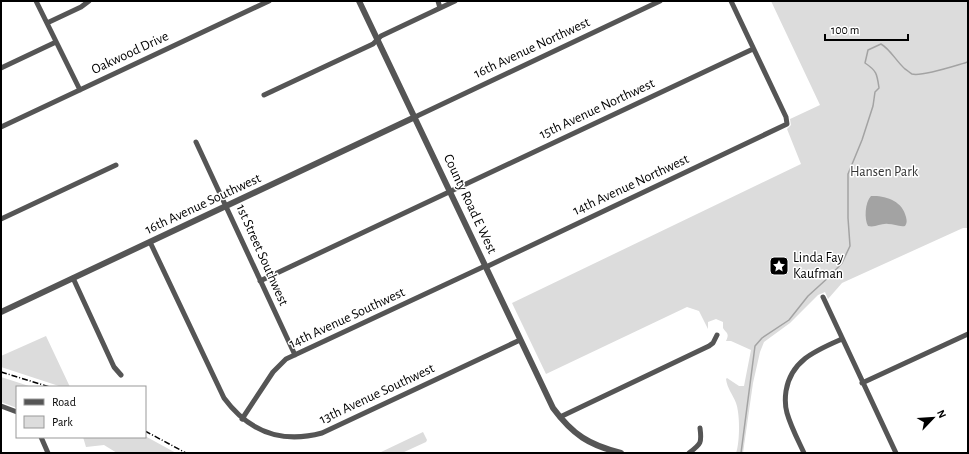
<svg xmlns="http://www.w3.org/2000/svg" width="969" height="454" font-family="'Alegreya Sans',sans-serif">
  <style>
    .green { fill: #dcdcdc }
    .water { fill: #a3a3a3 }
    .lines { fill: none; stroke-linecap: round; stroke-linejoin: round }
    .stream { stroke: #a3a3a3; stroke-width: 1.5 }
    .minor { stroke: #555; stroke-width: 5 }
    .tertiary { stroke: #555; stroke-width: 6 }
    .rail { stroke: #000; stroke-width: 1.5; stroke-dasharray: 6 2 1 2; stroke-linecap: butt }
    .labels { text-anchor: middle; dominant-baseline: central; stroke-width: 3; stroke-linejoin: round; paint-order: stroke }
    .street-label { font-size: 14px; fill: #000; stroke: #fff }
    .park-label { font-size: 14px; fill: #333; stroke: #fff }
    .poi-label { font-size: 14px; fill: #000; stroke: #fff; text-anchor: start }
  </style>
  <rect width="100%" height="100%" fill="#fff"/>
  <!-- green -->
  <path class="green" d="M771,1h197v227h-5l-121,55 -14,16 -3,-7 -7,3 -28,28 -26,19 -4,10 -7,31 -10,70h-7c4,-12 4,-39 0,-50 -3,-8 -9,-15 -10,-24l1,-1 12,8h5l7,-36 -20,-9h-5c4,-8 0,-8 -3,-13 0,-1 0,-6 0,-6l-7,-3 -8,3v7l-9,-18 -12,-4 -141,67 -34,-71 289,-139 -14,-35 4,-4 -1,-6 30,-14z
    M46,336l24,51h-8l-61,-20v-11z
    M1,377l31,10h-15v21l-16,-6z
    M423,432l4,8 -1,2 -24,11h-23z
    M145,436l31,17h-59l-13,-8 -18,2 -3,-10z"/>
  <!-- water -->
  <path class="water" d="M871,196c14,-1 32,5 35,21 1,4 1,6 -1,9 -6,1 -11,-2 -17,-2 -7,-1 -13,4 -20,2 -4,-7 -3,-24 3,-30z"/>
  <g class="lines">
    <!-- stream -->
    <path class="stream" d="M741,453l14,-107 7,-8 27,-18 19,-24 22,-20 12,-13 8,-17 -2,-28v-44l14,-34 11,-34 2,-14 4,-4c-2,-14 -2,-17 -14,-25l3,-13 13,-6c9,5 15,17 24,25 2,1 5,4 7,5 10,3 45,-9 56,-12"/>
    <!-- minor -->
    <path class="minor" d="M36,1l44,89
      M438,1l2,7
      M47,23l34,-16 8,-6
      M1,68l55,-26
      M264,95l109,-51 8,-8 74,-35
      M415,117l245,-116
      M1,127l268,-126
      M196,142l99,213
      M1,219l115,-54
      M150,242l74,156c25,34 57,46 98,35l198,-93
      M486,267l301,-143 -1,-7 -55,-116
      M73,278l41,89 7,8
      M260,281l493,-232
      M823,297l73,156
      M862,383l106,-49
      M1,406l16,6
      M560,417l149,-71 4,-3 4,-8
      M242,419l31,-47 13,-13 199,-93
      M41,437l7,16
      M689,453c12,-9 13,-10 11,-25
      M804,453c-6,-13 -13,-26 -17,-40 -2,-7 -2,-15 -1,-22 5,-31 31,-41 56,-52"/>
    <!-- tertiary -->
    <path class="tertiary" d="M359,1l194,407c20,27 36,37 68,45
      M1,312l414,-195"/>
    <!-- rail -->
    <path class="rail" d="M1,372l49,15
      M145,431l41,22"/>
  </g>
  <!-- icons -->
  <defs>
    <g id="sight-square" transform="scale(1)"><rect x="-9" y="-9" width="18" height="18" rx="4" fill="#000" stroke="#fff"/><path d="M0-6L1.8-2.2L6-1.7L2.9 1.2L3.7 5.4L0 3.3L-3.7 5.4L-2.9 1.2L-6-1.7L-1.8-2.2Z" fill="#fff"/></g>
  </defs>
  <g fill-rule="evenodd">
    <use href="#sight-square" x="779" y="266"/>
  </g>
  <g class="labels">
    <!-- street labels -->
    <g class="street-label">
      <text transform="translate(532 48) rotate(-25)">16th Avenue Northwest</text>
      <text transform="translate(130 53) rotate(-25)">Oakwood Drive</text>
      <text transform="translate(597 109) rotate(-25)">15th Avenue Northwest</text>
      <text transform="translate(631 185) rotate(-25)">14th Avenue Northwest</text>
      <text transform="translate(203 204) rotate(-25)">16th Avenue Southwest</text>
      <text transform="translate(470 204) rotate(65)">County Road E West</text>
      <text transform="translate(262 255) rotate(66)">1st Street Southwest</text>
      <text transform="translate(347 318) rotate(-25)">14th Avenue Southwest</text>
      <text transform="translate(377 394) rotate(-25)">13th Avenue Southwest</text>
    </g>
    <!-- park labels -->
    <g class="park-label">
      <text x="884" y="172">Hansen Park</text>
    </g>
    <!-- poi labels -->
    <g class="poi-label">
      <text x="793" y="258">Linda Fay<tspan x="793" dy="16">Kaufman</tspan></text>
    </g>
  </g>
  <!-- border -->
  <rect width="969" height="454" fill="none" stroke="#000000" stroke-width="4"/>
  <!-- legend -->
  <rect x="16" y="386" width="130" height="52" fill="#ffffff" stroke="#999999"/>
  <rect x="24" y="399" width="20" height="6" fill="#555555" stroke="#999999"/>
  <text x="52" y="406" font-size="12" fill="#000000">Road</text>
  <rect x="24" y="416" width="20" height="12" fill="#dcdcdc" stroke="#999999"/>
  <text x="52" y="426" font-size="12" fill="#000000">Park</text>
  <!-- north arrow -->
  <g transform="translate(933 418) rotate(65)" stroke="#ffffff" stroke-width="3" paint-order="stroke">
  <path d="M0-3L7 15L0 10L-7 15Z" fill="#000000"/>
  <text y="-6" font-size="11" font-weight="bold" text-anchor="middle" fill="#000000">N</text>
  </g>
  <!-- scale -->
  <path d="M825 34v6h83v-6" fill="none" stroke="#000000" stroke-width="2"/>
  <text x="831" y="34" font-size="12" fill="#000000" stroke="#ffffff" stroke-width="3" paint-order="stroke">100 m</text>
</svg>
